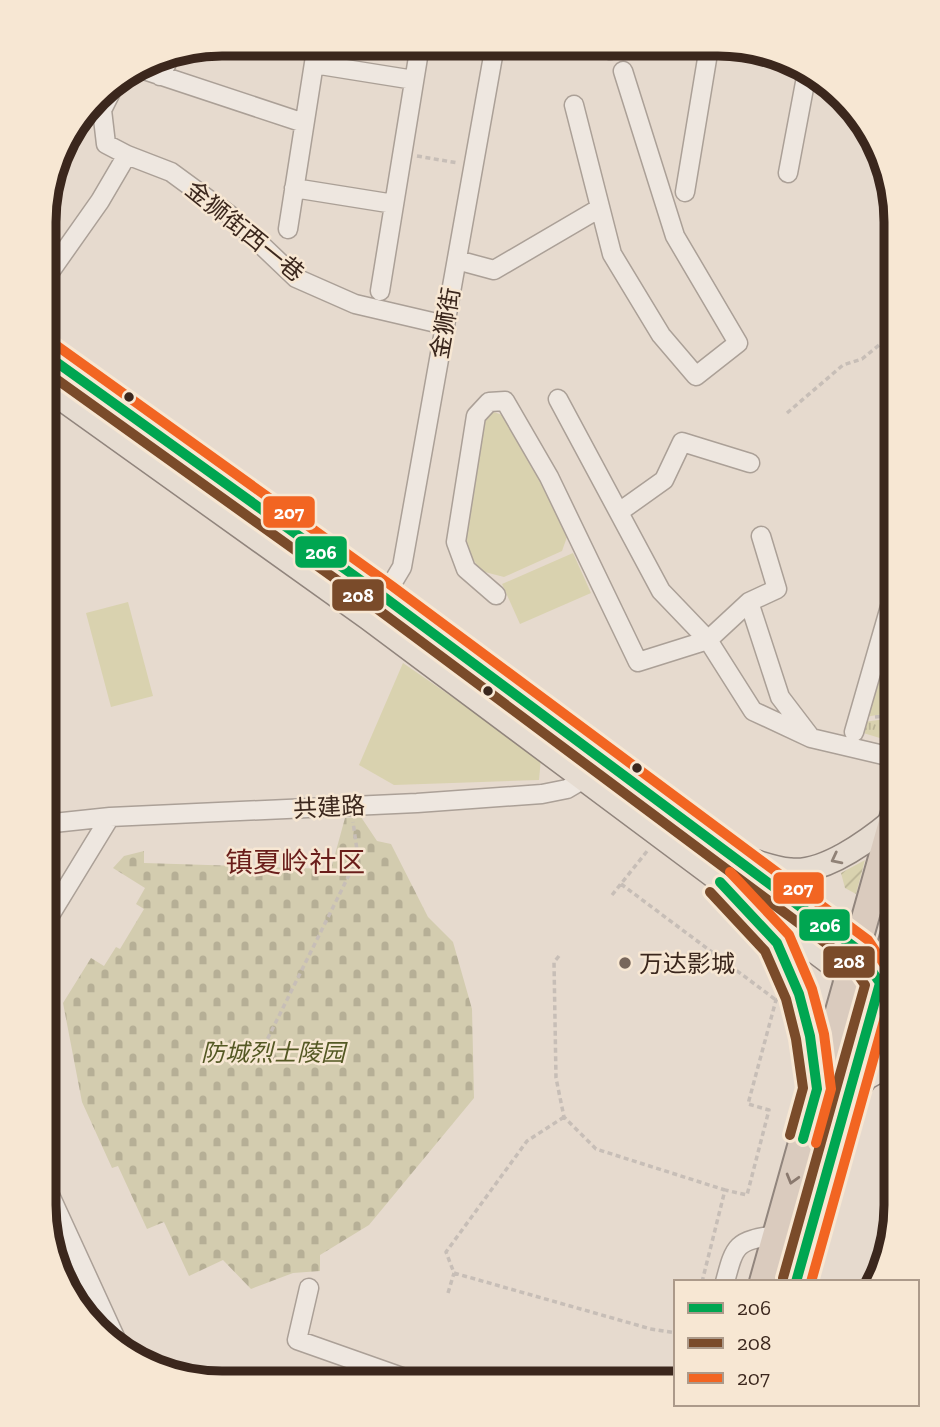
<svg xmlns="http://www.w3.org/2000/svg" width="940" height="1427" font-family="'Zilla Slab','Noto Sans SC',serif">
  <style>
    .grass { fill: url(#grass-tufts) }
    .cemetery { fill: url(#cemetery-stones) }
    .park { fill: #d9d2af }
    .garden { fill: url(#garden-furrows) }
    .lines { fill: none; stroke-linecap: round; stroke-linejoin: round }
    .minor-casing { stroke: #aba097; stroke-width: 21 }
    .major-casing { stroke: #91857d; stroke-width: 26 }
    .highway-casing { stroke: #91857d; stroke-width: 30 }
    .path { stroke: #c7beb7; stroke-width: 3.5; stroke-dasharray: 5 3.5; stroke-linecap: butt }
    .minor { stroke: #eee7e0; stroke-width: 18 }
    .major { stroke: #e6dcd1; stroke-width: 23 }
    .highway { stroke: #dacbbe; stroke-width: 26 }
    .bus-1-casing { stroke: #f7e7d3; stroke-width: 16 }
    .bus-2-casing { stroke: #f7e7d3; stroke-width: 16 }
    .bus-3-casing { stroke: #f7e7d3; stroke-width: 16 }
    .bus-1 { stroke: #00a651; stroke-width: 10 }
    .bus-2 { stroke: #7a4b2a; stroke-width: 10 }
    .bus-3 { stroke: #f26522; stroke-width: 10 }
    .oneway { stroke: #908277 }
    .oneway2 { stroke: #8a796e }
    .bus-dot { fill: #3b271d; stroke: #f7e7d3; stroke-width: 2.5 }
    .poi-dot { fill: #77665b; stroke: #f7e7d3; stroke-width: 2.5 }
    .labels { text-anchor: middle; dominant-baseline: central; stroke-width: 5; stroke-linejoin: round; paint-order: stroke }
    .street-label { font-size: 24px; fill: #3b271d; stroke: #f7e7d3 }
    .poi-label { font-size: 24px; fill: #3b271d; stroke: #f7e7d3; text-anchor: start }
    .park-label { font-size: 24px; font-style: italic; fill: #545823; stroke: #f7e7d3 }
    .quarter-label { font-size: 28px; fill: #6a1e1b; stroke: #f7e7d3 }
    .rim { fill: none; stroke: #3b271d; stroke-width: 9 }
    .line-badge { stroke: #f7e7d3; stroke-width: 2.5 }
    .badge-label { font-size: 19px; text-anchor: middle; font-weight: bold; fill: #fff }
  </style>
  <defs>
    <pattern id="grass-tufts" width="24" height="20" patternUnits="userSpaceOnUse" patternTransform="scale(1.75)"><rect width="24" height="20" fill="#d9d2af"/><path d="M3 7l-1-3M5 7V3M7 7l1-3M15 17l-1-3M17 17v-4M19 17l1-3" fill="none" stroke="#bbb496"/></pattern>
    <pattern id="cemetery-stones" width="16" height="16" patternUnits="userSpaceOnUse" patternTransform="scale(1.75)"><rect width="16" height="16" fill="#d3ccaf"/><path d="M2 7V4a2 2 0 0 1 4 0v3zM10 15v-3a2 2 0 0 1 4 0v3z" fill="#b6af96"/></pattern>
    <pattern id="garden-furrows" width="10" height="10" patternUnits="userSpaceOnUse" patternTransform="scale(1.75)"><rect width="10" height="10" fill="#d9d2af"/><path d="M-1 1l2-2M0 10L10 0M9 11l2-2" fill="none" stroke="#bbb496"/></pattern>
  </defs>
  <rect width="100%" height="100%" fill="#e6dace"/>
  <!-- grass -->
  <path class="grass" d="M876,677l20,5v32l-7,-6 -6,6 -18,3z
    M886,719l10,10 -3,13 -33,-10 3,-10z"/>
  <!-- cemetery -->
  <path class="cemetery" d="M361,817l16,24 14,3 37,73 25,25 19,67 2,89 -105,127 -49,30v16l-27,2 -42,16 -28,-29 -34,16 -25,-54 -17,7 -29,-63 -6,2 -30,-66 -19,-99 28,-45 13,8 12,-19 4,2 24,-40 -8,-5 9,-16 -32,-20 11,-12 20,-5v12l187,6 14,-51z"/>
  <!-- park -->
  <path class="park" d="M494,412l8,3 61,98 4,24 -5,14 -58,26 -23,-6 -13,-19 -3,-20 20,-115z
    M573,553l18,40 -71,31 -18,-40z
    M128,602l25,94 -42,11 -25,-94z
    M403,663l138,95 -2,22 -145,5 -35,-20z"/>
  <!-- garden -->
  <path class="garden" d="M865,860l-9,34 -11,-6 -4,-15z
    M823,878l3,14 -3,14 -27,-22z"/>
  <g class="lines">
    <!-- minor casing -->
    <g class="minor-casing">
      <path id="minor" d="M610,50l1,-4
        M314,64l100,16
        M138,68l166,55
        M160,76l13,-24
        M117,80l-15,30 4,34 21,11 44,17 60,44 65,62 59,26 90,21
        M574,105l38,149 49,81 35,41 42,-33 -63,-107 -52,-165
        M788,173l19,-101
        M294,188l100,16
        M685,192l24,-145
        M288,229l29,-185
        M457,260l37,10 106,-62
        M45,279l55,-78 27,-46
        M380,291l40,-246
        M558,399l103,192 47,49 45,71 58,27 85,20
        M619,512l45,-32 18,-38 68,21
        M496,595l-30,-26 -10,-27 20,-126 13,-14 16,-1 44,76 89,185 70,-22 41,-38 28,-13 -16,-53
        M384,597l18,-30 93,-522
        M749,602l31,95 29,38
        M854,732l42,-146
        M44,824l66,-7 307,-14 125,-9 25,-5 17,-10 16,-22
        M44,925l66,-108
        M44,1182l77,168
        M725,1282c10,-38 11,-41 51,-47
        M309,1288l-12,52 119,42"/>
    </g>
    <!-- major casing -->
    <g class="major-casing">
      <path id="major" d="M45,354l339,243 473,352 23,34 16,12
        M45,387l323,231 481,359 15,3
        M743,858c15,4 32,11 47,12 33,4 78,-29 102,-49
        M756,921c7,7 16,15 22,24 24,43 32,92 39,140
        M849,1101l17,-23 30,-17"/>
    </g>
    <!-- highway casing -->
    <g class="highway-casing">
      <path id="highway" d="M763,1282l133,-474
        M796,1282l100,-354"/>
    </g>
    <!-- path -->
    <path class="path" d="M417,156l41,7
      M787,413l56,-48 19,-6 27,-22 7,-13
      M875,717l13,-1 8,5
      M621,884l155,116
      M612,895l36,-45
      M559,956l-5,6 2,116 8,39 32,32 129,41
      M260,1054l98,-197 -5,-35
      M564,1117l-37,24 -81,111 8,21 197,56 25,4
      M702,1282l23,-92 22,5 22,-85 -21,-6 28,-104 5,-2
      M448,1293l6,-20
      M675,1383l1,-1"/>
    <!-- minor -->
    <use href="#minor" class="minor"/>
    <!-- major -->
    <use href="#major" class="major"/>
    <!-- highway -->
    <use href="#highway" class="highway"/>
    <!-- bus-1 casing -->
    <g class="bus-1-casing">
      <path id="bus-1" d="M45,354l339,243 473,352 23,34 -84,299
        M720,882l57,61 22,51 11,42 7,53 -14,50"/>
    </g>
    <!-- bus-2 casing -->
    <g class="bus-2-casing">
      <path id="bus-2" d="M45,371l331,237 471,351 18,26 -82,293
        M710,892l55,59 21,48 10,40 7,49 -13,47"/>
    </g>
    <!-- bus-3 casing -->
    <g class="bus-3-casing">
      <path id="bus-3" d="M53,343l339,243 476,354 24,36 2,9 -83,297
        M730,872l59,63 23,54 12,45 7,55 -15,54"/>
    </g>
    <!-- bus-1 -->
    <use href="#bus-1" class="bus-1"/>
    <!-- bus-2 -->
    <use href="#bus-2" class="bus-2"/>
    <!-- bus-3 -->
    <use href="#bus-3" class="bus-3"/>
  </g>
  <!-- one-way arrows -->
  <defs><path id="oneway-chevron" d="M-2-3.5L2.5 0L-2 3.5" fill="none" stroke-width="1.6" stroke-linecap="round" stroke-linejoin="round" transform="scale(1.75)"/></defs>
  <use class="oneway" href="#oneway-chevron" transform="translate(836 859) rotate(153)"/>
  <use class="oneway2" href="#oneway-chevron" transform="translate(792 1179) rotate(106)"/>
  <!-- markers -->
  <g class="bus-dot">
    <circle cx="129" cy="397" r="6"/>
    <circle cx="488" cy="691" r="6"/>
    <circle cx="637" cy="768" r="6"/>
  </g>
  <circle class="poi-dot" cx="625" cy="963" r="7"/>
  <g class="labels">
    <!-- street labels -->
    <g class="street-label">
      <text transform="translate(245 231) rotate(39)">金狮街西一巷</text>
      <text transform="translate(445 323) rotate(-80)">金狮街</text>
      <text transform="translate(329 807) rotate(-3)">共建路</text>
    </g>
    <!-- poi labels -->
    <g class="poi-label">
      <text x="639" y="963">万达影城</text>
    </g>
    <!-- park labels -->
    <g class="park-label">
      <text x="273" y="1052">防城烈士陵园</text>
    </g>
    <!-- quarter labels -->
    <g class="quarter-label">
      <text x="295" y="862">镇夏岭社区</text>
    </g>
  </g>
  <!-- crop -->
  <path d="M0 0H940V1427H0ZM222 56H718A166 166 0 0 1 884 222V1205A166 166 0 0 1 718 1371H222A166 166 0 0 1 56 1205V222A166 166 0 0 1 222 56Z" fill="#f7e7d3" fill-rule="evenodd"/>
  <path class="rim" d="M222 56H718A166 166 0 0 1 884 222V1205A166 166 0 0 1 718 1371H222A166 166 0 0 1 56 1205V222A166 166 0 0 1 222 56Z"/>
  <g class="line-badge">
    <rect x="262" y="495" width="54" height="34" rx="7" fill="#f26522"/>
    <rect x="294" y="535" width="54" height="34" rx="7" fill="#00a651"/>
    <rect x="331" y="578" width="54" height="34" rx="7" fill="#7a4b2a"/>
    <rect x="772" y="871" width="53" height="34" rx="7" fill="#f26522"/>
    <rect x="798" y="908" width="53" height="34" rx="7" fill="#00a651"/>
    <rect x="822" y="945" width="54" height="34" rx="7" fill="#7a4b2a"/>
  </g>
  <g class="badge-label">
    <text x="289" y="519">207</text>
    <text x="321" y="559">206</text>
    <text x="358" y="602">208</text>
    <text x="798" y="895">207</text>
    <text x="825" y="932">206</text>
    <text x="849" y="968">208</text>
  </g>
  <!-- legend -->
  <rect x="674" y="1280" width="245" height="126" fill="#f7e7d3" stroke="#ac9a8a" stroke-width="2"/>
  <rect x="688" y="1303" width="35" height="10" fill="#00a651" stroke="#ac9a8a" stroke-width="2"/>
  <text x="737" y="1315" font-size="21" fill="#3b271d">206</text>
  <rect x="688" y="1338" width="35" height="10" fill="#7a4b2a" stroke="#ac9a8a" stroke-width="2"/>
  <text x="737" y="1350" font-size="21" fill="#3b271d">208</text>
  <rect x="688" y="1373" width="35" height="10" fill="#f26522" stroke="#ac9a8a" stroke-width="2"/>
  <text x="737" y="1385" font-size="21" fill="#3b271d">207</text>
</svg>
